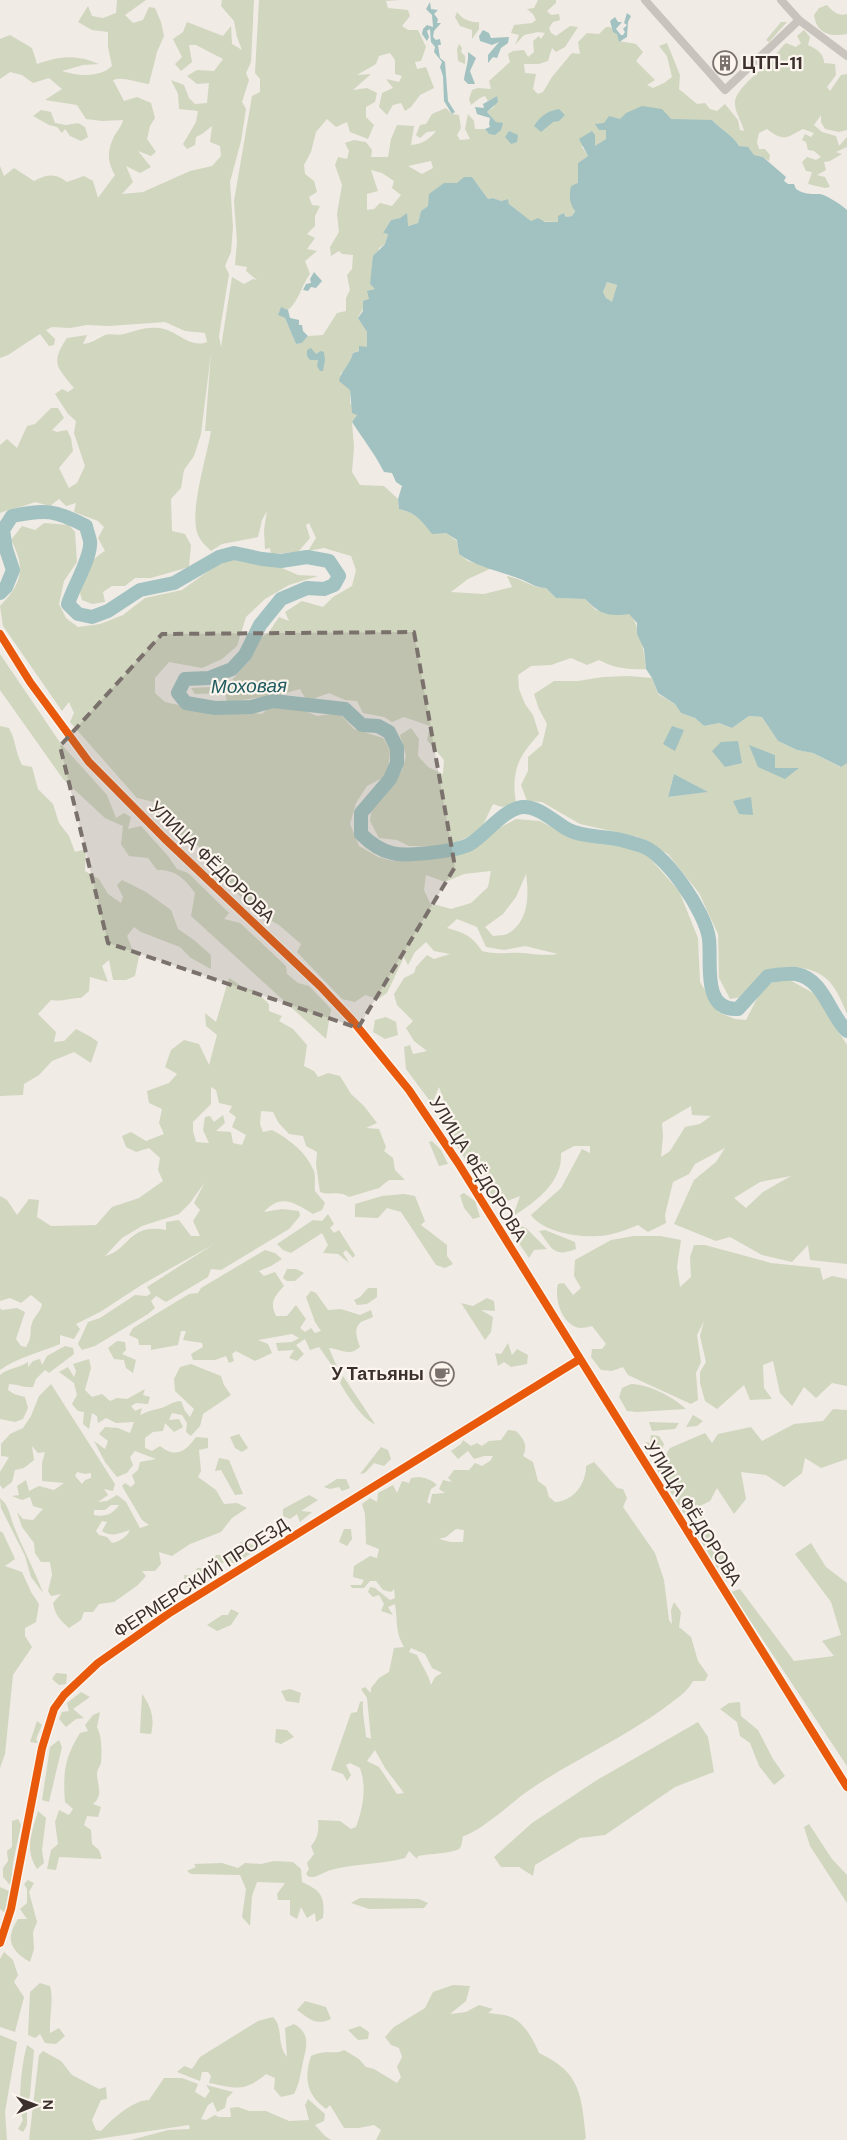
<svg xmlns="http://www.w3.org/2000/svg" width="847" height="2140" font-family="'DM Sans',sans-serif">
  <style>
    .green { fill: #d1d6bf; fill-rule: evenodd }
    .water { fill: #a1c2c1; fill-rule: evenodd }
    .lines { fill: none; stroke-linecap: round; stroke-linejoin: round }
    .river { stroke: #a1c2c1; stroke-width: 14 }
    .minor { stroke: #c9c3be; stroke-width: 8 }
    .cycleway-casing { stroke: #fbf5ee; stroke-width: 11 }
    .cycleway { stroke: #e8590c; stroke-width: 8 }
    .marked { fill: #7a716c; fill-opacity: 0.2; stroke: #7a716c; stroke-width: 4; stroke-dasharray: 10 6; stroke-linejoin: round }
    .labels { text-anchor: middle; dominant-baseline: central; stroke-width: 4.5; stroke-linejoin: round; paint-order: stroke }
    .poi-label { font-size: 18px; font-weight: bold; fill: #3b302b; stroke: #fbf5ee; text-anchor: start }
    .street-label { font-size: 18px; fill: #3b302b; stroke: #fbf5ee }
    .water-label { font-size: 19px; font-style: italic; fill: #1f5a5e; stroke: #fbf5ee }
  </style>
  <rect width="100%" height="100%" fill="#f0ebe5"/>
  <!-- green -->
  <path class="green" d="M117,0h29l-21,15 8,8 10,-3 6,-13 6,1 6,14 3,14 -7,16 -8,32c-12,-1 -25,-8 -36,-4l11,21 13,-4 14,6 4,15 -5,8 -3,13 9,13 -5,4 -13,-5 13,16 -11,6 -14,-7 7,16 -11,12 21,-2 47,-21 22,-5 9,-10 -1,-10 -10,-4 2,-16 -10,8 -6,3 -1,8 -8,4 -4,-5 13,-22 2,-11 -19,-2 -1,-15 -7,-14 13,5 5,13 6,6 12,-1 2,-20 -12,1 -10,-8 10,-6 17,1 9,-12 -27,-14h-7l3,17 -11,9 -6,-7 7,-7 -9,-18 10,-7 4,-10 36,14 8,-10 1,18 10,6 -5,-13 -3,-16 -13,-15 1,-6h32l-3,62 -5,11 3,7 -7,22 4,7 -5,32 -11,41 3,45 -2,25 -6,14 4,8 -10,62 2,11 11,-70 12,7 9,-5 4,1 -11,-9 1,-4 -12,-2 2,-23 -3,-41 18,-105 8,-4v-13l-5,-6 4,-73h141l-14,1 2,7 20,2 2,6 -8,10 6,4h10l8,17 -5,14 -6,1 2,7 9,-2 8,21 -14,7 -9,12 -6,4 -4,-8 -8,2 -6,10 -8,-8 3,-14 11,-5 -7,-9 13,3 3,-6 -7,-2v-14l-5,-7 -11,3 -3,8 -19,11 14,-1 -18,16 14,-2 10,5 -2,9 -9,5v10l8,8 -6,14 -18,-7 -3,-10 -11,5 -9,-8 -11,13 -5,20 -7,13 1,9 9,7 3,11 -8,5 3,8 8,1 -5,10v10l-8,8 8,4 -8,11 10,2 -12,10 5,13c-9,12 -11,27 -22,36l-7,-2 -2,7 6,3 11,26 6,-1 6,-7 15,-1 14,-22 9,-2v-13l4,-8 -3,-15 5,-6 1,-14 -11,-1 -3,-3 -8,5 -1,-9 9,-15 -2,-18 5,-29 -7,-20 3,-8 9,2 2,-8 -4,-8 9,-3 12,2 6,8 -1,7h17l3,-18 6,-14 17,1 -3,19c11,-1 18,-5 25,-14l-9,1 -7,6 -4,-3 4,-10 6,-1 6,-10 14,-6 6,6 7,1 2,13 -4,7 3,5 10,-1 -5,-10 3,-15 6,7 1,8h10l4,5 7,-12 -9,-10 7,-5 3,-11 -9,5 -3,-5 -5,2 -9,7 -2,-6 3,-9 6,-2 13,1 -2,-8 21,-19 -2,-8 5,-3 11,-1 4,7 6,-5 -1,-11 6,-5 2,3 4,-6 -7,-1 -14,3 -9,10 4,-10 -8,-2 3,-8 18,-2 4,-3 -3,-6 -6,-5 7,-1 4,-8h18v3l-9,8 4,4 8,-1 1,6 -7,2 -4,6 2,5 5,3 14,-10 8,1 -13,20 -9,5 -4,-4 -4,13 -9,3h-15l1,9 11,1 -3,15 5,5 5,-2 9,-15 20,-24 8,1 -2,-12 9,-9 12,1 7,-7h4l7,6 2,8 17,3 7,8 -7,9 19,19 -8,5 6,3 11,-5 8,-6 -5,-21 -8,-10 8,-3 13,32 -1,14 18,15 8,-1 5,6 7,2 8,-7 13,16 2,10 4,1c-2,-9 -10,-20 -9,-29 1,-13 24,-30 33,-39 7,-6 11,-14 18,-20l10,4 5,-4 -4,-7 7,-6 6,7 -2,8c8,4 16,8 16,18l11,1 1,11 -9,12 3,4 11,-16 6,-1v56l-8,2 -14,-3 -4,-7v-7l-7,10 8,7 14,4 3,10 8,-9v10l-11,5 6,2 -12,7 -6,1 2,8 -9,5 8,2 5,10 -5,1 -17,-4 4,-12 -6,-1 -4,-9 5,-5 9,3 5,-3 -7,-6 -6,-1 -2,-8 -4,-2 3,-6 6,3 3,-4 -11,-4c-17,9 -19,13 -36,0l-8,4 -2,9 2,7h6l5,6 -1,6 -6,-4 -9,-2 -6,-7 -9,-2c-7,-12 -18,-16 -27,-26h-92l-14,9v10l-12,8 -2,-16 -5,4 -5,12 6,9 -10,7c2,13 1,42 -6,53l-6,1 -1,-4 -7,9 -27,-1 -22,-17 -1,-5 -7,2 -8,-3 -5,1 -16,-22 -15,6h-13l-16,23 -7,5 -3,12 -11,3v-12l-7,4 -9,2 -8,13 5,1 -3,10 -6,4 -9,36 6,5 -18,28 9,15v15l-14,6 -4,12 -9,9 10,16v13l7,12 -5,7 2,25 -2,25 8,13 24,1 14,13 1,10c16,3 23,12 33,24h14l11,8 2,13 9,7 24,7 -24,11 -17,13 33,2 28,-7 -5,-11c13,2 26,12 39,12l10,10 29,1 11,11 33,4c10,8 16,41 17,55 -18,1 -32,-1 -47,-9l-12,5 -16,-7 -20,7 -20,1 -13,9 1,14 6,15 8,11 6,19c-21,23 -28,37 -23,69l-14,4 -9,-3 -9,19 -9,11 -19,8 -21,4h-26l-12,-6 -18,-2 -9,-17 2,-15 14,-13 8,-16 8,-6 4,-15 -6,-21 11,-7 8,11 -1,17 10,11 15,7 1,-14 -17,-20 3,-14 -26,-9 -12,5 -8,-5 -21,-4 -6,-12 -12,-1 -16,-7 -22,8 -7,-12 -21,6 -52,7 -2,-9 -30,1 -4,-6 20,-1 21,-7 17,-19 11,-23 9,-6 10,-15 10,4 -4,-9 17,-11 21,6 10,-10 19,-11 4,-16 -5,-14 -27,-8 -16,3 8,-13 -7,-15 -3,2 4,13 -12,14 -27,2 -1,-6 -5,1 -1,-19 3,-19 -5,9 -4,17 -36,7 -11,7c-5,-5 -12,-11 -14,-19 -7,-23 10,-76 14,-101h-6l6,-78 -10,81 -7,22 -10,14 -3,18 -10,11 1,32 13,3 6,11 -2,22 -38,11h-16l-10,8h-13l-9,6 2,10 -13,2 -10,-4c-7,-19 6,-39 23,-49l-7,-13 6,-11 -6,-6 -24,-9 2,-9 -10,3 -7,-7 -9,7 -15,-4c-12,5 -23,6 -35,11v-68l7,-6 10,9 10,-22 8,-2 16,-16h7l6,10 -12,12 5,2 10,-2 4,8 2,13 -14,17 10,20 8,-5 8,-17 -11,-33 2,-12 -8,-7 -13,-20 7,-5 6,3 6,-4c-17,-21 -24,-25 -7,-50l20,-3 -4,9c9,-1 14,-5 22,-9 6,-2 13,1 19,-1 13,-3 20,-7 34,-6 19,1 30,21 49,14l-2,-9 -20,-2 -20,-9 -56,4 -22,-1 -17,3 -18,-1 -6,3 9,9 -1,6 -5,1 -9,-12 -32,21 -8,3v-192l4,10 10,-8 20,13c13,-7 21,-8 33,1l17,-6 9,5 5,17 17,-23c-7,-11 -8,-22 -3,-34 3,-9 9,-12 11,-21l-21,1 -16,-2 -9,-14 -32,-5 17,-11 -13,-11 -16,5 -11,-8 -12,-3 -10,7v-40l10,-4 22,13 5,16c23,-8 39,-10 62,0l-16,1 -21,6c14,5 38,7 50,-5l-4,-19v-15l-16,-2 -14,-8 10,-16 4,10 11,2 13,-5zM431,161l2,7 -11,6 -14,-8zM371,170l11,3 12,8 -2,7 9,7 -9,11 -12,-3 -6,6 -7,1v-16l11,-3z
    M827,5c5,6 12,12 20,9v20c-17,3 -30,0 -33,-19l5,-7z
    M457,12c5,7 14,11 22,10v7l-7,10v-9l-12,-4 -5,-9z
    M781,22h6l-18,20 -3,-2z
    M459,44l3,4 -1,4 4,4v8l-7,-3 -1,-12z
    M41,110l10,2 4,11 11,2 12,-2 7,4 3,10 -7,4 -11,-5 -5,-7 -3,4 -5,-6 -8,-2 -16,-9z
    M607,282l10,3 -5,18 -6,-5 -3,-6z
    M44,523l25,2 6,7 2,30 -13,19 -5,23 7,14 12,9 22,-3 23,-9 22,-17 37,-8 42,-30 16,-2 42,10 16,7 20,1 -29,9 -24,14 -19,18 -9,29 -15,13 -20,9 -33,-6 -14,16v15l10,9 31,7 16,6 27,-4 23,3 10,-9 33,6 12,5 22,-3 15,16 29,9 7,12 -2,25 -21,11 -11,17 -6,21 9,22 19,11 15,4 59,-5 21,-9 26,-19 17,-9 24,2 33,18 56,9 17,6 33,37 19,47 2,44 18,30 17,7 11,1 18,-35 24,-6 27,15 32,51v219l-37,-4 -2,-15 -16,17 -30,-7 -32,-18 -14,4 -42,-17 20,-44 22,-18 9,-14 -30,16 -6,10 -16,8 -8,33 1,8 -18,9 -10,-7c-8,3 -17,7 -26,9 -23,6 -68,0 -81,-19l30,-27 21,-39 8,4v-7h-16l-13,7c0,5 0,11 -2,16 -7,21 -28,36 -46,47l7,-20 -23,9 -36,-52 -27,-45 15,6 -10,-27 -7,17 -26,-35 -2,-22 6,-2 3,9 14,-3 -13,-10 -8,-13 7,-7 -16,-16 -3,-11 10,-16 10,-5 2,-6 11,-12 7,4 16,-5 -16,-3 -8,-9 -11,10 -7,13 -4,-8 -17,36 -9,6 -13,-4 -10,7 -13,-3 -45,-47 4,-8 -22,-19 -23,-13 -43,-43 -11,-21 -27,-14 -22,-21 1,-11 -17,-4 -67,-76 4,-9 -5,-11 -7,9 -59,-85 -3,-20c22,-23 26,-38 11,-66l11,-14 13,4zM491,871l-3,16 -17,16 -20,6 -21,-6 -6,-13 2,-15 19,7 19,-8zM526,874c3,21 3,46 -17,59 -4,3 -11,2 -16,3l-8,-9 18,-13 13,-17zM457,919l20,8 9,20 18,3 21,-4 33,8c-13,2 -23,0 -36,-1 -14,-1 -26,2 -40,-2 -10,-15 -17,-18 -35,-23zM691,1106l1,9 19,1 -11,8 -15,3 -15,24 -9,6 2,-21 -1,-13zM791,1176l-28,16 -17,16 -12,-10 26,-16z
    M0,654l61,90 46,51 9,23 8,-5 7,4 -3,12 13,-3 27,30 9,13 11,4 41,40 -5,6 16,4 46,43 1,8 11,9 11,3 22,23 -5,30 -135,-123 4,-23c-11,-15 -19,-23 -38,-23l-9,-12 -19,-2 -8,-12 2,-18 -18,-8 -42,-39 -63,-89z
    M629,676l23,2 6,16 17,10 6,9 14,5 9,8 15,-3 13,5 17,-12 13,1 16,24 19,9 16,3 27,14 7,-4v251c-4,-9 -8,-20 -14,-28 -13,-20 -47,-24 -66,-13 -11,6 -18,15 -25,24l-12,2 -11,-21 -1,-44 -19,-41 -31,-39 -30,-17 -58,-13 -38,-22 -15,-1 -6,-16 7,-14v-14l14,-12 5,-21 -8,-15 -5,-15 20,-13h24l25,-4zM750,746l25,9v13zM674,774l33,18 -39,5z
    M0,726l9,2c7,13 6,23 13,37l10,2 6,22 15,15 6,19 10,13 6,16 11,-3 -1,22 14,8 9,15 13,9 2,-6 -6,-12 5,-5 24,12 25,18 7,19 16,11 17,15v14l-20,-11 -11,-11 -39,-15 -7,-5 -7,9 5,13 7,7 -4,20 -9,4h-13l-4,-20 -7,6 6,16 -18,-5 -1,14 -8,7c-12,0 -19,4 -30,2l-13,14 18,18 -2,10 10,-1 12,-12 15,8 7,5 -7,21 -17,-11 -22,9 -13,14 -15,9 -1,11 -23,1z
    M229,978l8,5 6,6 11,1 15,14v7l13,5 -3,5 14,8 14,16 -3,21 10,5 4,6 10,-4 12,3 11,18 13,12 13,17 -11,5 13,1 7,18 -2,4 9,7 2,12 10,10h-16l-10,8 -30,9c-11,-7 -18,-1 -29,-5l-4,-28 1,-12 -11,-6 -3,-10 -14,-2 -11,-12 -5,-10 -12,-1 -1,13 3,8 9,-2c17,9 34,22 42,41 2,6 0,14 1,20l10,12 -3,7 -9,4c-18,-11 -32,-21 -49,-2l18,-3 17,2 1,5 -11,13 -68,41 -10,-1 -3,8 -42,25 -10,-6 -5,5 4,7 -7,6 -53,32 -13,4 -4,-6 10,-22 12,-4 35,-23 12,1 4,-3 -4,-6 67,-43 -71,40 -43,28 -24,12 4,5 -6,10 -14,-4v9c-21,9 -42,13 -60,26v-62l2,2 15,-2 8,4 -9,27 5,7 5,1c7,-11 3,-15 6,-24 2,-7 9,-11 10,-19l-11,-9 -10,8 -11,-5 -10,3v-105l7,4 10,15 12,-16 10,1 -2,17 14,9 45,-1 16,-18 27,-9 24,-17 -5,-11 2,-12 -11,-10 -13,4 -10,-5 -4,-11 9,-4 15,9 18,-7 -5,-11 3,-14 -13,-6 -2,-12 22,-8 8,-9 -12,-7 6,-17 13,-10 15,4 10,21 8,-30 -11,-9 -1,-13 11,9zM211,1087l5,3 3,13 13,3 -3,6 7,5 -4,10 14,8 -4,10 -9,-2 -2,-11 -15,-1 9,-8 -2,-8 -9,7 -4,-6 -5,1 -2,13 6,13 -13,-1 -3,-11v-9l18,-18zM205,1182l-11,21 6,7 -7,11 7,15h-9l-12,-16 -13,2v8c-38,-7 -36,20 -61,26l17,-18 20,-12 37,-12 11,-11z
    M386,1017l10,5 2,13 -13,4 -12,-7 2,-12z
    M432,1141l9,9 7,14 -9,2 -10,-24z
    M464,1193l11,8 5,16 -7,2 -9,-11 -4,-13z
    M404,1194l11,2 10,25 -4,4 26,20v11l6,8 -8,4 -9,-3 -35,-53 -14,-4 -9,10 -23,-1v-13l27,-8z
    M328,1214l6,10 -4,4 4,5 5,-3 16,25 -2,3 -7,-8 -3,3 6,10 -11,-9 -15,-1 5,-8 -6,-12 -31,20 -8,-3 -6,-6 36,-24 9,1z
    M514,1223l12,5 21,21 -13,1 -5,8 -21,-31z
    M545,1230l30,12 1,7c-23,9 -24,-1 -37,-18z
    M634,1236h26l21,4 -4,27 3,20 11,-10 -1,-20 4,-12h11l66,18 49,5 3,12 9,-4 15,3v107l-15,-3 -16,15 -12,-11 -12,19 -12,-13 -7,-32 -10,4 1,23 8,11 -22,1 -6,-15 -27,24 -12,-8 -5,-18v-11l6,-10 -6,-26 4,-15 -7,14 4,27 -5,11 2,27 -7,4 -63,-29 -5,-8 -11,4 -11,-1 -10,-13 1,-8h10l4,-5 -14,-18c-3,1 -9,2 -12,2 -18,-3 -26,-29 -22,-44l6,-1 9,12 8,-7 -7,-12 1,-16 36,-20z
    M265,1250l10,3 7,6 -11,7 -12,5 5,5 11,-4 9,14c-9,10 -15,16 -8,30h11l9,-11 10,14 -6,9 5,4 6,-4 4,5 6,-2 -6,-9 -9,-25 5,-6 5,2 12,17 13,-1 19,6 11,-5 2,7c-3,2 -9,3 -12,5 -8,6 -4,17 -1,25 -11,10 -18,2 -31,1l8,19h-4l-14,-20 -9,3 -5,-11 -9,6 8,9 -7,7 -8,-3 5,-8 -16,1 -2,-8 16,-1 7,-4 -7,-4 -34,6 10,4 4,9 -17,8 -19,-10 -4,3 2,7 -5,2 -3,-7 -11,4h-22l-2,-6 12,-7 -1,-4 -19,-3 3,-9h-5l-3,14 -27,5v-5h-12l-1,-6 -9,-4 4,-7 56,-34 9,-1 3,-5z
    M287,1269h9l8,4 -9,8h-8l-4,-3z
    M368,1288h9v9l-10,7 -10,1 -3,-5 6,-3z
    M487,1298l7,3 1,10 -14,-1 12,7 -2,15 -6,8 -24,-37 12,3z
    M117,1341l8,1 1,8 -4,4 14,6 -3,13 -7,-5 -2,-8 -10,-1 -6,-11z
    M508,1343l4,12 5,-6 11,6 -1,9 -16,3 -7,-5 -6,4 -3,-13 6,1z
    M65,1346l8,2 1,6 -25,19 -4,-3 -9,9 -3,8c-9,1 -16,-3 -24,-3l-1,6 6,4 11,3 3,11 -5,11 -8,3 -15,-3v-44c6,-6 19,-7 28,-13v5l5,-6 7,-2 2,6 5,-9z
    M89,1359l2,9 -6,22 7,7 10,-3 8,7 7,-3 10,1 18,-10 -2,6 7,2 -2,7 -12,-1 -5,3 4,5 7,-3 -2,7c8,-4 13,-5 21,-7 8,-2 9,-6 20,-7l4,10 5,6 4,-8 -19,-18 -1,-12 6,-12 11,-3 30,12 3,9 7,10 -28,19 -3,12 -9,10 -5,-4 1,-9 -5,-8 -10,-2 -3,7 10,-1 4,8 -9,5 -9,-9 -2,8 -10,1 -8,6v10l7,3 8,-5c16,13 26,5 36,-9l12,1v10l-9,2 2,21 -3,6 18,13 8,14 13,-1 10,5 -15,10 -11,14 -31,12 -18,12 -13,-4 2,12 -6,7h-13l4,5 -8,9 -24,17 -15,2 -6,8h-9l-3,8 -12,8c-9,-8 -14,-13 -16,-25l8,-9 -10,2 -3,-5 4,-16 -2,-13h-9l-6,-9 -1,-10 -12,-16 -5,-15 6,7 10,1 10,-11 -10,-3 -3,-9 -8,3 -10,-4 7,-1 -2,-9 9,-6 3,11 10,-5 15,4 10,-7 -22,-2v-18l3,-11 -7,1 -6,-7 2,14 -10,8 -9,2 -3,12 -9,7 -3,-4v-13l9,-15 -8,-1v-12l9,-10 13,-6 8,-12 8,-20 12,-12 64,100 -2,7 -9,-2 4,6 -10,7 9,-1 10,-6 9,7 14,26 9,-3 -7,-5 -20,-34 3,-3 6,4 4,-4 -3,-8 6,-5 2,-8 16,-3 -21,-8 -5,6 3,8 -6,8 -10,4 -12,-15 -11,-21 11,8 3,-8 -9,-7 6,-7 13,1 12,5 4,-11 -18,1 -10,-5 -8,5 -1,-7 -5,-3 -3,16 -6,-5 1,-12 -6,-1 -6,-7 5,-9 -3,-12 -15,-11 9,-5 6,10 2,-6 -3,-7zM77,1472l8,2 6,-1v5l-6,2 -3,4 -7,-8zM111,1505h8c-7,10 -14,12 -25,10v-5h11zM102,1521l5,1 -5,9c11,7 17,2 28,-1 -4,8 -10,11 -18,13l-5,-6 -8,-2 -3,-4z
    M343,1376l32,48c-11,-3 -29,-30 -35,-41z
    M631,1384c19,1 41,12 55,25l-49,3 -10,-1 -8,-14 3,-9z
    M833,1409l14,1v49l-26,9 -16,-10 -3,15 -18,14 -18,-12 -25,-3 5,27 -12,15 -17,-26 -7,13 -12,6 35,65 -7,10 -69,-112 13,-22 35,-15 7,10 6,-9 33,-7 11,14 32,-17 29,-3z
    M693,1415l10,6 -6,5 -11,1z
    M649,1422l30,1 -4,6 -23,2z
    M508,1430l8,1c8,8 12,14 7,25l10,6 5,19 8,6 3,10 6,5c18,-1 31,-17 31,-36l8,-4 23,26 6,1 4,9 -4,9 32,46 9,27 5,40 3,4 -1,-14 3,-8 7,10 -2,15 12,10 7,24 10,14 -3,6h-12c-7,13 -19,19 -30,28 -43,31 -92,52 -135,82 -16,11 -48,41 -65,45 -1,4 -1,9 -3,12 -4,5 -33,6 -42,8l-1,3 -8,-8 -4,7c-24,7 -50,5 -74,12 -8,2 -14,8 -22,7l-3,-3 3,-5 -2,-6 7,-9 -3,-8c7,-8 8,-16 7,-26l22,1 11,8 5,-2c7,-19 11,-40 4,-59l-10,-5 -4,2 5,10 -4,6 -4,-7 -12,-4 20,-57 6,-1 3,-10 3,-1c-1,13 2,23 3,36l5,2 -4,-41 -6,-9 4,-2 6,6v-5l8,-10 10,-6 5,-24 10,-1c-9,-16 -6,-24 -9,-43l-7,3 5,8 -12,-4 3,-7 -5,-9 -6,2 -5,-5 2,-5 5,1 15,12 5,-2 -1,-9 -3,3 -8,-2 -7,-9h-6l-6,7h-12l-2,-3h11l3,-5 -11,-3 1,-11 16,-10 7,2 2,-9 -13,-5 -1,-30 -3,-10 8,-6 7,4 1,-9 15,-8 4,8 5,-12 7,2 2,-5c9,-2 19,0 26,7l-6,4 -4,13 3,2 2,-10 13,-1 -6,-4 4,-9 9,2 -4,-4 6,-8h15l6,-7 7,3 8,-5 3,-5h-9l-10,3 -6,-8 -10,8 -7,-8 10,-7 2,-4 8,6 6,-3 5,3 7,-5 12,-1zM456,1529l8,1 -1,12h-13l-11,-3 7,-2zM411,1648l14,6 7,14 10,5 -7,4 -4,8c-3,-12 -9,-19 -14,-30l-8,-3zM375,1750l10,18 19,25 -7,1 -18,-27 -12,-6z
    M239,1434l9,14 -6,4 -7,-4 -5,-11z
    M651,1435l8,1 5,8 -3,9 -3,1 -1,-9 -7,4 -5,-7 5,1z
    M381,1447l7,3 3,9 -7,7 -10,-3 -9,10 -5,1z
    M219,1458l10,2 14,34 -8,1 -14,-25 -6,1z
    M337,1479h9l4,9 -8,3 -3,-4 -9,2 -6,-2z
    M309,1495l9,5 -17,11 11,1 -12,10 -3,-8 -7,5 -7,-3v-7z
    M0,1498c10,8 10,20 15,31 9,22 20,42 28,64l-12,-16 -6,-21 -24,-48z
    M344,1529h7l1,10 -5,7 -8,-4z
    M0,1531l3,2 12,26 -10,7 17,6 9,20 8,12 -3,18 -11,6v8l7,11 -19,28 -8,79 -5,14z
    M241,1542l16,4 -1,4 -20,13h-21l4,10 -13,-1 -8,15 -8,1 -5,-2 -1,-11 11,1 2,-8h11l8,-13h12l3,-6z
    M811,1543l15,24 21,16v183l-116,-174 9,-3 54,72 40,-5 -12,-15 19,-6 -10,-33 -36,-48z
    M231,1609l8,4 -8,12 -14,6 -10,-6 15,-10h6z
    M56,1673l11,1 -1,10 -7,1 -7,-6z
    M290,1689l11,4 -2,10 -13,-2 -5,-10z
    M81,1692l9,5 -17,12 11,9 -8,1 -10,8 -7,-8 3,-7 7,-1 -2,-8z
    M142,1694c9,12 13,25 9,40l-11,-1z
    M740,1702l1,14 17,14 15,29 12,17 -11,9 -15,-19 -9,-23 -10,-7 -3,-14 -17,-13 9,-6z
    M100,1712l-3,15c5,10 5,24 4,36 -1,3 -4,7 -4,11 0,11 7,21 -4,30l8,3 -3,10 -11,-1 -3,9 7,5 1,14 7,6 3,9 -43,-2 -3,13 -9,-1 4,-19 7,-6 -3,-22 4,-12 10,5 4,-6 -8,-7c-2,-28 -1,-44 15,-69l8,-2 -3,-6 8,-10z
    M37,1721l5,4 -6,14 2,4 -8,-1z
    M698,1722l10,15 6,35 -39,15 -70,48 -25,3 -45,27 -2,11 -14,-9h-18l-7,-10 38,-34 65,-43z
    M276,1729l11,1 7,7 -13,7 -6,-2z
    M59,1740l3,7 -13,55 -7,-2 8,-53z
    M38,1811l8,7 -4,32 2,13 -7,6c-13,-21 -5,-36 1,-58z
    M18,1819l3,6 -8,38 -2,23 -8,-9v-9l5,-7 -1,-10 5,-4v-26z
    M809,1824l23,35 15,16v28l-37,-57 -6,-19z
    M274,1861l19,1 8,7 1,13c20,9 23,15 21,36l-7,4 -1,-9 -8,5 -6,-11 -4,12 -7,-4v-15h-12l-1,-6 8,-11 -28,-1 -5,14 -2,30 -8,-9 4,-28 -6,-14 -49,-1 -4,-3 9,-4 -2,-3 28,-1 16,5 7,-5 16,1z
    M28,1880l6,3 -5,9 8,30 -4,10 1,17 -4,13c-20,-12 -25,-23 -12,-43h9l-7,-10 7,-6v-14l-3,-5z
    M0,1887l9,4 1,8 -5,14 -5,-4z
    M360,1898l59,1 9,4 -4,5 -55,1 -18,-6z
    M4,1952l9,8 5,15 -4,7 10,15 -9,35 -15,-5v-68z
    M40,1983l10,3c4,14 -1,31 0,47l9,-5 6,8 -9,8 -11,-1 -5,-9 -5,4 -7,-3 2,-43z
    M453,1985l17,1 -4,15 -16,13 16,-2 13,-7 14,4 -5,4c6,1 14,1 20,3 16,5 25,23 31,37 43,20 42,43 47,85l-2,2h-208l5,-10 -7,-5 -15,3h-15l-14,-23 -4,4c-20,-15 -22,-31 -15,-53 15,-7 25,-1 33,-6l15,9 7,8 8,2 23,14 4,-6 -4,-10 5,-10 -3,-9 -8,-3 -6,-8 9,-10 31,-19 8,-16z
    M305,2001l21,6 5,12c-15,7 -22,0 -34,-9z
    M273,2017c11,11 3,27 14,40l-2,-29 9,-4c19,11 11,25 8,43 -2,10 -3,17 -8,27l-13,3 -7,-8 1,-11 -9,-4c-22,19 -30,14 -57,9l2,-7 -3,-4h-6l-2,9 -23,-9 7,-6 8,3 8,-12 58,-36z
    M360,2026l9,6 -1,7 -10,1 -10,-10z
    M0,2035l17,7 -12,70 2,28h-7z
    M27,2045l7,5 -4,45 -3,14v16l-4,7 -5,-3 5,-9c-6,-14 -1,-59 4,-75z
    M43,2051l18,10 11,14 27,14 7,-2 1,12 -6,1 -9,20 4,10 5,1c11,-12 32,-31 48,-31l15,-22h18l16,6 -3,8 10,6 5,-7 -4,-6 27,7 -6,6 -2,10 -8,4 -4,-10 -5,3 -7,14 5,1 9,-5 4,2h12l-1,-9 8,-1 11,4h17l23,10 20,-1 -4,-15 3,-6 17,15 -1,7 -9,4 10,11 6,4h-200l37,-10 22,-1 -1,-4 -98,15h-62l10,-85z"/>
  <!-- water -->
  <path class="water" d="M430,2l1,7 7,1 -4,4 4,5 -1,4h4l-7,8 -1,6 3,3 4,-1 1,6h-3l2,13 5,4 3,39 7,11 -3,2 -8,-13 -1,-25 -3,-9 2,-5 -8,-10 1,-5 -4,-5 -1,-13 -3,2 2,6 -2,4 -5,-7 1,-5 4,-4 6,2 -1,-12 -6,-6z
    M627,13l4,3 -3,6 -1,15 -8,5 -2,-8 -4,-2 -3,-11 5,-4 3,5h4l-6,7 5,6h2l2,-3 -2,-3 4,-4 -3,-2z
    M483,30l6,3 2,5 18,-1 -1,6 -7,5 -4,10 -4,-1 -5,6v-8l11,-13 -7,3 -12,-4 -1,-5z
    M468,52l8,6 -6,13 5,13h-7l-4,-4c1,-10 5,-18 4,-28z
    M497,96l1,6 -11,10 9,10 7,1 -2,7 -6,5 -6,-1 -4,-5 5,-2 -1,-3 1,-6 -13,-4 -2,-7 9,1 -1,-4z
    M642,106l20,3 9,10 41,1c9,10 20,14 27,26l9,1 6,8 9,2 23,20 -2,4 4,3h6l2,5c8,5 13,5 23,5 6,0 23,11 28,16v553l-6,4 -28,-14 -16,-3 -19,-9 -16,-24 -13,-1 -17,12 -13,-5 -15,3 -9,-8 -14,-5 -6,-9 -17,-11 -6,-15 -6,-9 -2,-20 -7,-15v-11l-8,-9c-21,3 -29,0 -44,-15l-29,-1 -10,-10c-10,0 -17,-6 -26,-9 -20,-8 -44,-12 -61,-25l-2,-14 -11,-7 -14,1c-10,-13 -17,-22 -33,-25l-1,-10 4,-13 -6,-4 -4,-9 -8,-1c-9,-18 -21,-33 -32,-50l5,-7 -5,-2 -2,-23 -11,-9c2,-11 10,-14 14,-28l6,-2v-5l8,1v-15l-9,-14 5,-7v-10l6,-2 -2,-8 8,-2 -5,-5 3,-28 12,-12 3,-10 -5,-1 8,-13 9,-2 7,-5 1,13 10,-3 3,-12 7,-5 1,-12 15,-11h13l7,-6h8l16,22 5,-1 8,3 7,-2 1,5 22,17 7,-3 7,4h13v-6l6,-3 2,4 6,-1 3,-5c-6,-8 -6,-16 -4,-25l7,-3v-20l10,-7 -9,-17 13,-8 3,4v11l11,-7v-9h-7l-4,-6 9,-1 5,-7 11,3 6,-6zM607,282l10,3 -5,17 -6,-4 -3,-6z
    M559,109l6,6 -6,6 -6,1 -12,10 -7,-6c6,-10 14,-15 25,-17z
    M509,131l9,4 -1,7 -6,2 -6,-7z
    M314,272l8,9 -6,7 -5,-1 -3,4 -5,-1 3,-6 5,-1 -1,-4z
    M281,307l7,3 2,8 9,2v5h3l1,6 5,5 -6,7 -6,1 -11,-26 -7,-3z
    M311,348l5,6 5,-3 3,1 1,8 -2,11h-3l-3,-5 1,-6h-8l-3,-4v-6z
    M672,726l12,4 -9,21 -12,-7z
    M738,741l4,22 -17,4 -13,-16 9,-9z
    M749,745l26,10v13h24l-14,11 -27,-12z
    M674,774l34,18 -40,5z
    M751,797l2,18 -14,-1 -6,-13z"/>
  <g class="lines">
    <!-- river -->
    <path class="river" d="M0,593l6,-6 7,-17 -7,-21 -3,-19 9,-14c34,-7 43,-6 74,10 1,5 3,10 4,15 2,16 -17,46 -22,63l10,10 14,3 16,-6 32,-21 34,-7 45,-26 15,-4 28,6 19,2 26,-4 22,4 10,15 -5,9 -10,4 -17,-1 -26,11 -21,26 -15,30 -13,14 -23,9 -24,1 -7,14 8,10 29,5 36,-1 22,-6 72,8 17,16 16,1 11,6 8,16v15l-7,16 -29,34v21c9,9 18,16 31,19 14,4 66,-2 78,-9 15,-9 34,-35 52,-37 18,-1 33,16 47,23 11,6 28,6 41,8 10,1 19,4 29,7 26,6 67,68 70,94 3,23 -8,72 29,70l30,-33c9,-1 20,-3 28,-2 28,5 33,40 51,57"/>
    <!-- minor -->
    <path class="minor" d="M645,0l80,90 74,-70
      M781,0l18,20 48,36
      M0,634l30,48 59,80 75,76 156,148 32,34 57,70 49,73 389,624
      M0,1943l11,-34 31,-161 12,-39 10,-14 34,-32 73,-51 409,-253"/>
    <!-- cycleway casing -->
    <g class="cycleway-casing">
      <path id="cycleway" d="M0,634l30,48 59,80 75,76 156,148 32,34 57,70 49,73 389,624
        M0,1943l11,-34 31,-161 12,-39 10,-14 34,-32 73,-51 409,-253"/>
    </g>
    <!-- cycleway -->
    <use href="#cycleway" class="cycleway"/>
  </g>
  <!-- marked area -->
  <path class="marked" d="M414,632l41,235 -97,161 -250,-85 -48,-197 102,-112z"/>
  <!-- icons -->
  <defs>
    <g id="building-ring" transform="scale(1.25)"><circle r="9.5" fill="#fbf5ee" stroke="#7a716c" stroke-width="1.5"/><path d="M-4-6H4V6H1V3H-1V6H-4ZM-2.5-4.3h1.7v1.8h-1.7ZM.8-4.3h1.7v1.8H.8ZM-2.5-1h1.7V.8h-1.7ZM.8-1h1.7V.8H.8Z" fill="#7a716c"/></g>
    <g id="cafe-ring" transform="scale(1.25)"><circle r="9.5" fill="#fbf5ee" stroke="#7a716c" stroke-width="1.5"/><path d="M-5.5-4.5H6V0H3Q3 3.5 0 3.5H-2.5Q-5.5 3.5-5.5 0ZM3-3.2v2h1.7v-2ZM-6 4.5H4V6H-6Z" fill="#7a716c"/></g>
  </defs>
  <g fill-rule="evenodd">
    <use href="#building-ring" x="725" y="63"/>
    <use href="#cafe-ring" x="442" y="1374"/>
  </g>
  <g class="labels">
    <!-- poi labels -->
    <g class="poi-label">
      <text x="742" y="63">ЦТП-11</text>
      <text x="424" y="1374" text-anchor="end">У Татьяны</text>
    </g>
    <!-- street labels -->
    <g class="street-label">
      <text transform="translate(212 862) rotate(44)">УЛИЦА ФЁДОРОВА</text>
      <text transform="translate(478 1169) rotate(58)">УЛИЦА ФЁДОРОВА</text>
      <text transform="translate(693 1513) rotate(58)">УЛИЦА ФЁДОРОВА</text>
      <text transform="translate(201 1578) rotate(-33)">ФЕРМЕРСКИЙ ПРОЕЗД</text>
    </g>
    <!-- water labels -->
    <g class="water-label">
      <text transform="translate(249 686) rotate(-1)">Моховая</text>
    </g>
  </g>
  <!-- north arrow -->
  <g transform="translate(35 2105) rotate(89)" stroke="#fbf5ee" stroke-width="4" paint-order="stroke">
  <path d="M0-4L9 19L0 12L-9 19Z" fill="#3b302b"/>
  <text y="-8" font-size="14" font-weight="bold" text-anchor="middle" fill="#3b302b">N</text>
  </g>
</svg>
